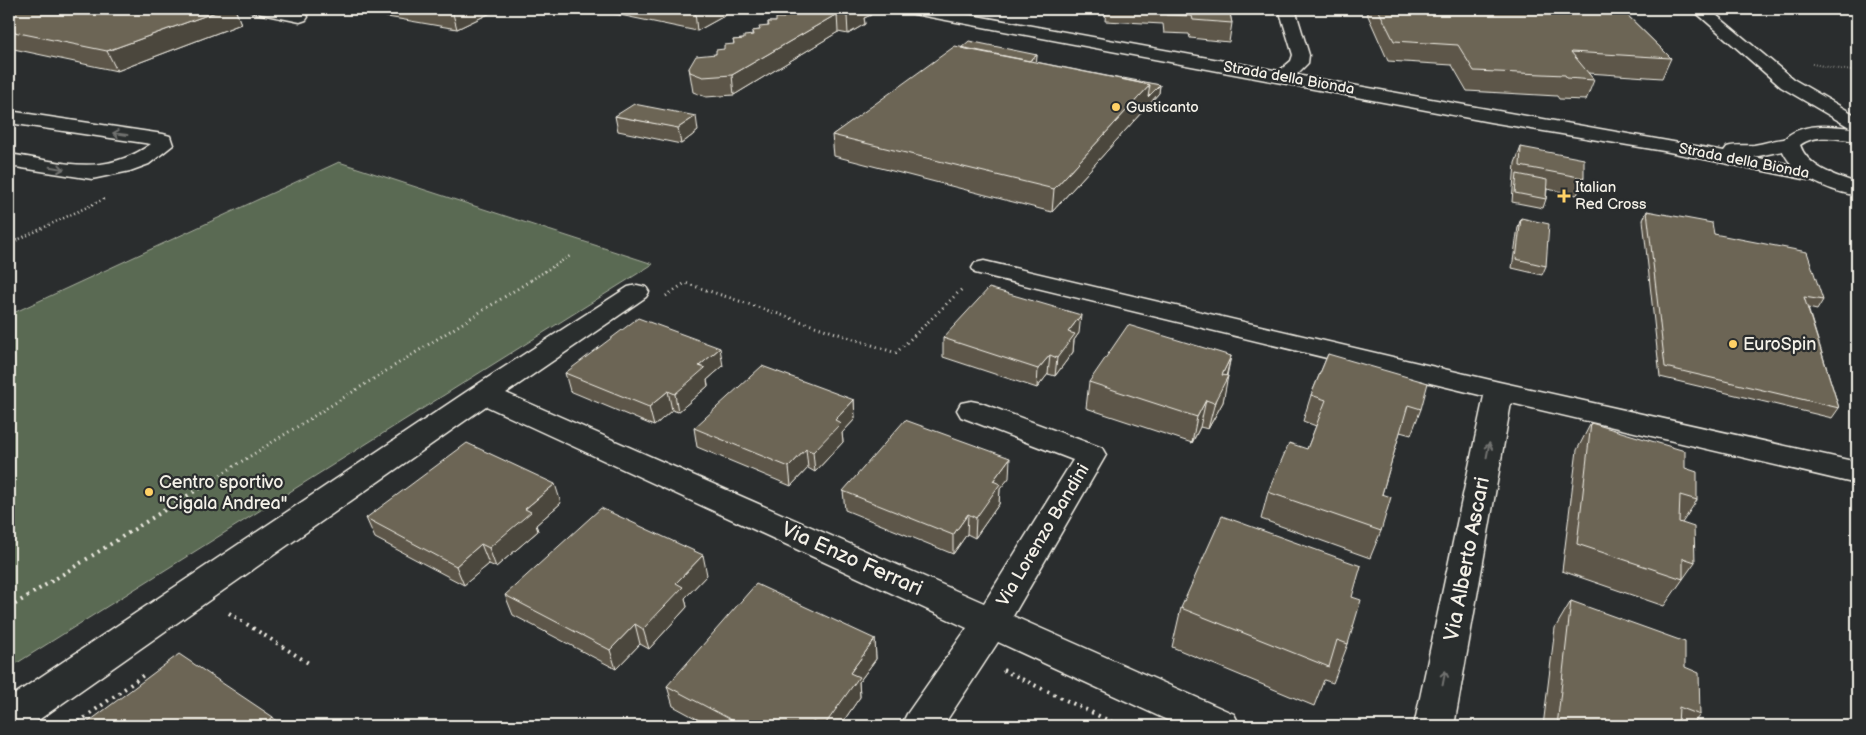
<svg xmlns="http://www.w3.org/2000/svg" width="1866" height="735" font-family="'Balsamiq Sans',sans-serif">
  <style>
    .green { fill: #5a6a53; stroke: #a7ae9e }
    .lines { fill: none; stroke-linecap: round; stroke-linejoin: round }
    .minor-casing { stroke: #f4f1e8; stroke-width: 3 }
    .tertiary-casing { stroke: #f4f1e8; stroke-width: 3 }
    .path-far3 { stroke: #f4f1e8; stroke-width: 2; stroke-dasharray: 0.5 2.5; stroke-linecap: butt }
    .path-far2 { stroke: #f4f1e8; stroke-width: 2.5; stroke-dasharray: 1 3; stroke-linecap: butt }
    .path-far1 { stroke: #f4f1e8; stroke-width: 3; stroke-dasharray: 1 4; stroke-linecap: butt }
    .path { stroke: #f4f1e8; stroke-width: 4; stroke-dasharray: 2 5; stroke-linecap: butt }
    .minor { fill: #2a2d2e; fill-rule: evenodd }
    .tertiary { fill: #2a2d2e; fill-rule: evenodd }
    .wall { fill: #5d5749; stroke: #f4f1e8 }
    .shaded-wall { fill: #4c473c; stroke: #f4f1e8 }
    .building { fill: #6c6555; stroke: #f4f1e8 }
    .oneway { stroke: #71726f }
    .poi-dot { fill: #ffd166; stroke: #2a2d2e; stroke-width: 2 }
    .labels { text-anchor: middle; dominant-baseline: central; stroke-width: 4.5; stroke-linejoin: round; paint-order: stroke }
    .far-street-label { font-size: 15px; fill: #f4f1e8; stroke: #2a2d2e }
    .far-poi-label { font-size: 15px; fill: #f4f1e8; stroke: #2a2d2e; text-anchor: start }
    .poi-label { font-size: 18px; fill: #f4f1e8; stroke: #2a2d2e; text-anchor: start }
    .street-label { font-size: 18px; fill: #f4f1e8; stroke: #2a2d2e }
    .near-street-label { font-size: 21px; fill: #f4f1e8; stroke: #2a2d2e }
  </style>
  <rect width="100%" height="100%" fill="#2a2d2e"/>
  <filter id="ink" filterUnits="userSpaceOnUse"><feTurbulence type="fractalNoise" baseFrequency=".02" numOctaves="2"/><feDisplacementMap in="SourceGraphic" scale="10" xChannelSelector="R" yChannelSelector="G"/><feConvolveMatrix kernelMatrix="1 2 1 2 8 2 1 2 1" color-interpolation-filters="sRGB"/></filter>
  <g filter="url(#ink)">
    <!-- green -->
    <path class="green" d="M339,162l314,102 -644,404v-353z"/>
    <g class="lines">
      <!-- minor casing -->
      <g class="minor-casing">
        <path id="minor" d="M249,9h32l25,5 2,3 -2,3 -6,2 -48,-10z
          M906,9h32l341,62 12,-10 2,-6 -14,-46h16l14,46 -1,8 -12,12 428,76 3,-4c9,-3 18,-1 27,-2 14,-2 29,-9 43,-5l3,4 -3,4 -43,9 77,16 4,4 -4,4 -7,2 -160,-32 -174,-29 -576,-108 -5,-2z
          M9,111l154,23 7,2 3,9 -24,19 -19,7 -38,8 -83,-13v-12c54,8 93,24 142,-10l-142,-21z
          M984,261l515,121 358,80v22l-346,-81 -57,323h-40l70,-330 -509,-123 -3,-5 3,-5z
          M637,285l9,2 3,5 -3,5 -140,96 478,210 89,-143 -112,-43 -4,-7 4,-7 10,-2 10,2 121,45 4,7 -93,161 221,98 6,12h-60l-182,-84 -55,84h-42l6,-12 60,-86 -481,-222 -456,320h-21v-28l463,-310 156,-101z"/>
      </g>
      <!-- tertiary casing -->
      <g class="tertiary-casing">
        <path id="tertiary" d="M1692,9h17l84,70 64,37v25c-18,-2 -41,-8 -57,4 8,23 36,31 57,38v13c-30,-6 -67,-20 -77,-52 15,-22 48,-19 71,-16l-70,-41z"/>
      </g>
      <!-- path-far3 -->
      <path class="path-far3" d="M1812,64l45,8"/>
      <!-- path-far2 -->
      <path class="path-far2" d="M9,244l95,-45
        M531,280l39,-24"/>
      <!-- path-far1 -->
      <path class="path-far1" d="M666,296l19,-13 211,70 67,-65
        M212,480l321,-201"/>
      <!-- path -->
      <path class="path" d="M9,608l205,-129
        M229,613l81,51
        M1003,670l117,56
        M73,726l72,-52"/>
      <!-- minor -->
      <use href="#minor" class="minor"/>
      <!-- tertiary -->
      <use href="#tertiary" class="tertiary"/>
    </g>
    <!-- wall -->
    <path class="wall" d="M9,9h226l6,15 -124,47 -108,-23z
      M341,9h158l-42,20z
      M591,9h135v6l-29,16z
      M801,9h70v6l-7,3 1,6 -17,10 -10,-2 -104,63 -28,2 -13,-5 -4,-24 45,-24 -1,-4 11,-1 8,-4v-4l8,-1 8,-4v-4h8l16,-9v-3z
      M1106,9h123l3,14 -3,19 -39,-4 -1,-4 -25,-1 -1,-9 -58,-3z
      M1365,9h256l50,49 -9,20 -74,-5 6,7 -8,20 -27,-1 -2,-3 -90,-5 -15,-26 -64,-4z
      M961,48l76,7 -1,7 86,17 38,6 -1,8 -107,119 -218,-56 -2,-21z
      M615,116l83,15 -17,13 -63,-13z
      M1521,147l63,31 -7,17 -30,-6 -1,10 -3,9 -31,-6 3,-39z
      M1647,211l67,23 109,66 -6,10 -9,-2 31,100 -7,10 -172,-41 -17,-157z
      M1521,218l25,48 -4,9 -30,-7 6,-41z
      M1079,333l-5,7 -1,12 -18,24 -7,-2 -11,14 -94,-31v-19z
      M1328,354l93,55 -10,26 -11,-3 -18,62 -1,37 -11,27 -109,-39 7,-27 39,-43 9,-23 -13,-5 8,-26z
      M1231,356l-4,20 -4,26 -15,27 -8,-2 -8,16 -106,-35 3,-26z
      M723,366l-16,14 1,6 -30,26 -6,-2 -18,16 -84,-35 -5,-18z
      M854,400l1,19 -13,14 1,9 -28,30 -7,-4 -17,18 -94,-39 -3,-19z
      M1591,423l106,77 -15,23 13,39 -31,44 -102,-35 15,-121z
      M1009,478l-9,11 -1,15 -24,34 -8,-4 -14,20 -108,-44 -2,-19z
      M561,503l-25,22 2,6 -42,36 -7,-3 -25,21 -89,-47 -9,-20z
      M707,575l-22,23 2,9 -38,42 -9,-5 -24,25 -103,-54 -8,-20z
      M1352,597l-4,47 -15,39 -9,-3 -10,26 -142,-59 9,-39z
      M1571,601l114,66 15,48 -9,11h-148l12,-98z
      M875,639l1,20 -17,23 1,15 -20,29h-130l-37,-20 -6,-20z"/>
    <!-- shaded-wall -->
    <path class="shaded-wall" d="M224,9h11l6,15 -124,47 -10,-20z
      M455,9h44l-42,20 -5,-19z
      M701,9h25v6l-29,16 -2,-19z
      M857,9h14v6l-7,3 1,6 -17,10 -1,-18z
      M837,14l1,18 -104,63 -2,-20z
      M1037,55l-1,14 -12,-4z
      M1150,85h10l-1,8 -107,119 2,-23z
      M696,116l2,15 -17,13 -3,-16z
      M1081,315l-2,18 -5,7 -1,12 -18,24 2,-18 11,-26z
      M720,348l3,18 -16,14 1,6 -30,26 -3,-18 24,-28z
      M1050,355l-2,19 -11,14 1,-19z
      M1231,356l-6,25 3,-5 -5,26 -15,27 14,-54z
      M668,391l4,19 -18,16 -5,-19z
      M854,400l1,19 -13,14 1,9 -28,30 -2,-20 22,-32z
      M1206,400l-6,27 -8,16 5,-26z
      M806,449l2,19 -17,18 -2,-19z
      M1010,458l-1,20 -9,11 -1,15 -24,34 1,-20 17,-37z
      M555,484l6,19 -25,22 2,6 -42,36 -7,-19 36,-39z
      M968,514l-1,20 -14,20v-19z
      M481,544l8,20 -25,21 -8,-19z
      M703,555l4,20 -22,23 2,9 -38,42 -6,-20 33,-46z
      M635,624l5,20 -24,25 -6,-19z
      M875,639l1,20 -17,23 1,15 -20,29h-16l26,-53z
      M273,717l6,9h-17z"/>
    <!-- building -->
    <path class="building" d="M9,9h215l-117,42 -98,-20z
      M442,9h13l-3,1z
      M678,9h23l-6,3z
      M801,9h58l-12,7 -10,-2 -105,61 -29,2 -13,-5 -1,-4 7,-12 20,-2v-4l8,-1v-4l10,-1 -1,-4 11,-1v-3l9,-1 -1,-4 8,-1 -1,-3 10,-1 -1,-4h8v-4h8l-1,-4 10,-1 -1,-3z
      M1166,9h63l3,14 -39,-3 -1,-4 -26,-1z
      M1378,9h243l50,49 -100,-6 23,28 -27,-2 -2,-3 -91,-4 -16,-26 -64,-4z
      M969,41l68,14 -8,6 -68,-13z
      M955,46l195,39 -96,104 -222,-54z
      M1123,78l37,7 -12,12 2,-12 -28,-6z
      M634,104l62,12 -18,12 -63,-12z
      M1521,147l63,12v19l-64,-12z
      M1517,174l30,6 -1,19 -31,-6z
      M1647,211l65,12 2,11 93,18 16,48 -19,-3 35,111 -174,-41z
      M1521,218l28,6 -3,42 -30,-7z
      M989,288l92,27 -13,17 7,2 -18,24 -7,-3 -12,14 -95,-31z
      M638,318l82,30 -21,18 6,2 -30,26 -7,-3 -19,16 -84,-34z
      M1128,325l103,31 -9,19 6,1 -14,27 -8,-3 -9,17 -108,-35z
      M1328,354l100,29 -7,26 -13,-4 -26,89 9,3 -10,34 -113,-39 21,-49 18,6 19,-49 -15,-5z
      M762,366l92,34 -19,20 6,3 -28,29 -7,-3 -17,18 -95,-39z
      M905,420l105,38 -17,23 7,3 -24,34 -8,-4 -15,21 -110,-44z
      M1591,423l94,28v17l12,4v28l-17,-5 -1,27 15,5 1,35 -12,-4v21l-106,-35z
      M467,443l88,41 -30,25 6,3 -42,36 -8,-4 -25,22 -90,-48z
      M601,508l102,47 -27,28 7,4 -40,42 -8,-5 -25,26 -105,-55z
      M1222,516l139,50 -9,31 9,3 -13,44 -11,-4 -8,27 -148,-59z
      M756,584l119,55 -25,34 9,4 -35,49h-3l-8,-4 -3,4h-67l-76,-40z
      M1571,601l114,41v25l14,6 1,42 -21,-8 -1,19h-121z
      M179,654l94,63 -11,9h-179z"/>
    <!-- one-way arrows -->
    <defs><path id="oneway-shaft" d="M-6 0H5M1.5-3L5.5 0L1.5 3" fill="none" stroke-width="1.6" stroke-linecap="round" stroke-linejoin="round" transform="scale(1.25)"/></defs>
    <g class="oneway">
      <use href="#oneway-shaft" transform="translate(120 134) rotate(-172)"/>
      <use href="#oneway-shaft" transform="translate(57 168) rotate(9)"/>
      <use href="#oneway-shaft" transform="translate(1488 450) rotate(-79)"/>
      <use href="#oneway-shaft" transform="translate(1444 678) rotate(-79)"/>
    </g>
  </g>
  <!-- markers -->
  <g class="poi-dot">
    <circle cx="1116" cy="107" r="5"/>
    <path d="M1561.5 188.5h5v5h5v5h-5v5h-5v-5h-5v-5h5z"/>
    <circle cx="1733" cy="344" r="5"/>
    <circle cx="149" cy="492" r="5"/>
  </g>
  <g class="labels">
    <!-- far-street labels -->
    <g class="far-street-label">
      <text transform="translate(1289 78) rotate(10)">Strada della Bionda</text>
      <text transform="translate(1744 161) rotate(11)">Strada della Bionda</text>
    </g>
    <!-- far-poi labels -->
    <g class="far-poi-label">
      <text x="1126" y="107">Gusticanto</text>
      <text x="1575" y="187">Italian<tspan x="1575" dy="17">Red Cross</tspan></text>
    </g>
    <!-- poi labels -->
    <g class="poi-label">
      <text x="1743" y="344">EuroSpin</text>
      <text x="159" y="482">Centro sportivo<tspan x="159" dy="21">"Cigala Andrea"</tspan></text>
    </g>
    <!-- street labels -->
    <g class="street-label">
      <text transform="translate(1043 535) rotate(-59)">Via Lorenzo Bandini</text>
    </g>
    <!-- near-street labels -->
    <g class="near-street-label">
      <text transform="translate(852 559) rotate(24)">Via Enzo Ferrari</text>
      <text transform="translate(1467 559) rotate(-79)">Via Alberto Ascari</text>
    </g>
  </g>
  <!-- margin -->
  <rect width="1866" height="735" fill="none" stroke="#2a2d2e" stroke-width="30"/>
  <rect x="15" y="15" width="1836" height="705" fill="none" stroke="#f4f1e8" stroke-width="2" filter="url(#ink)"/>
</svg>
